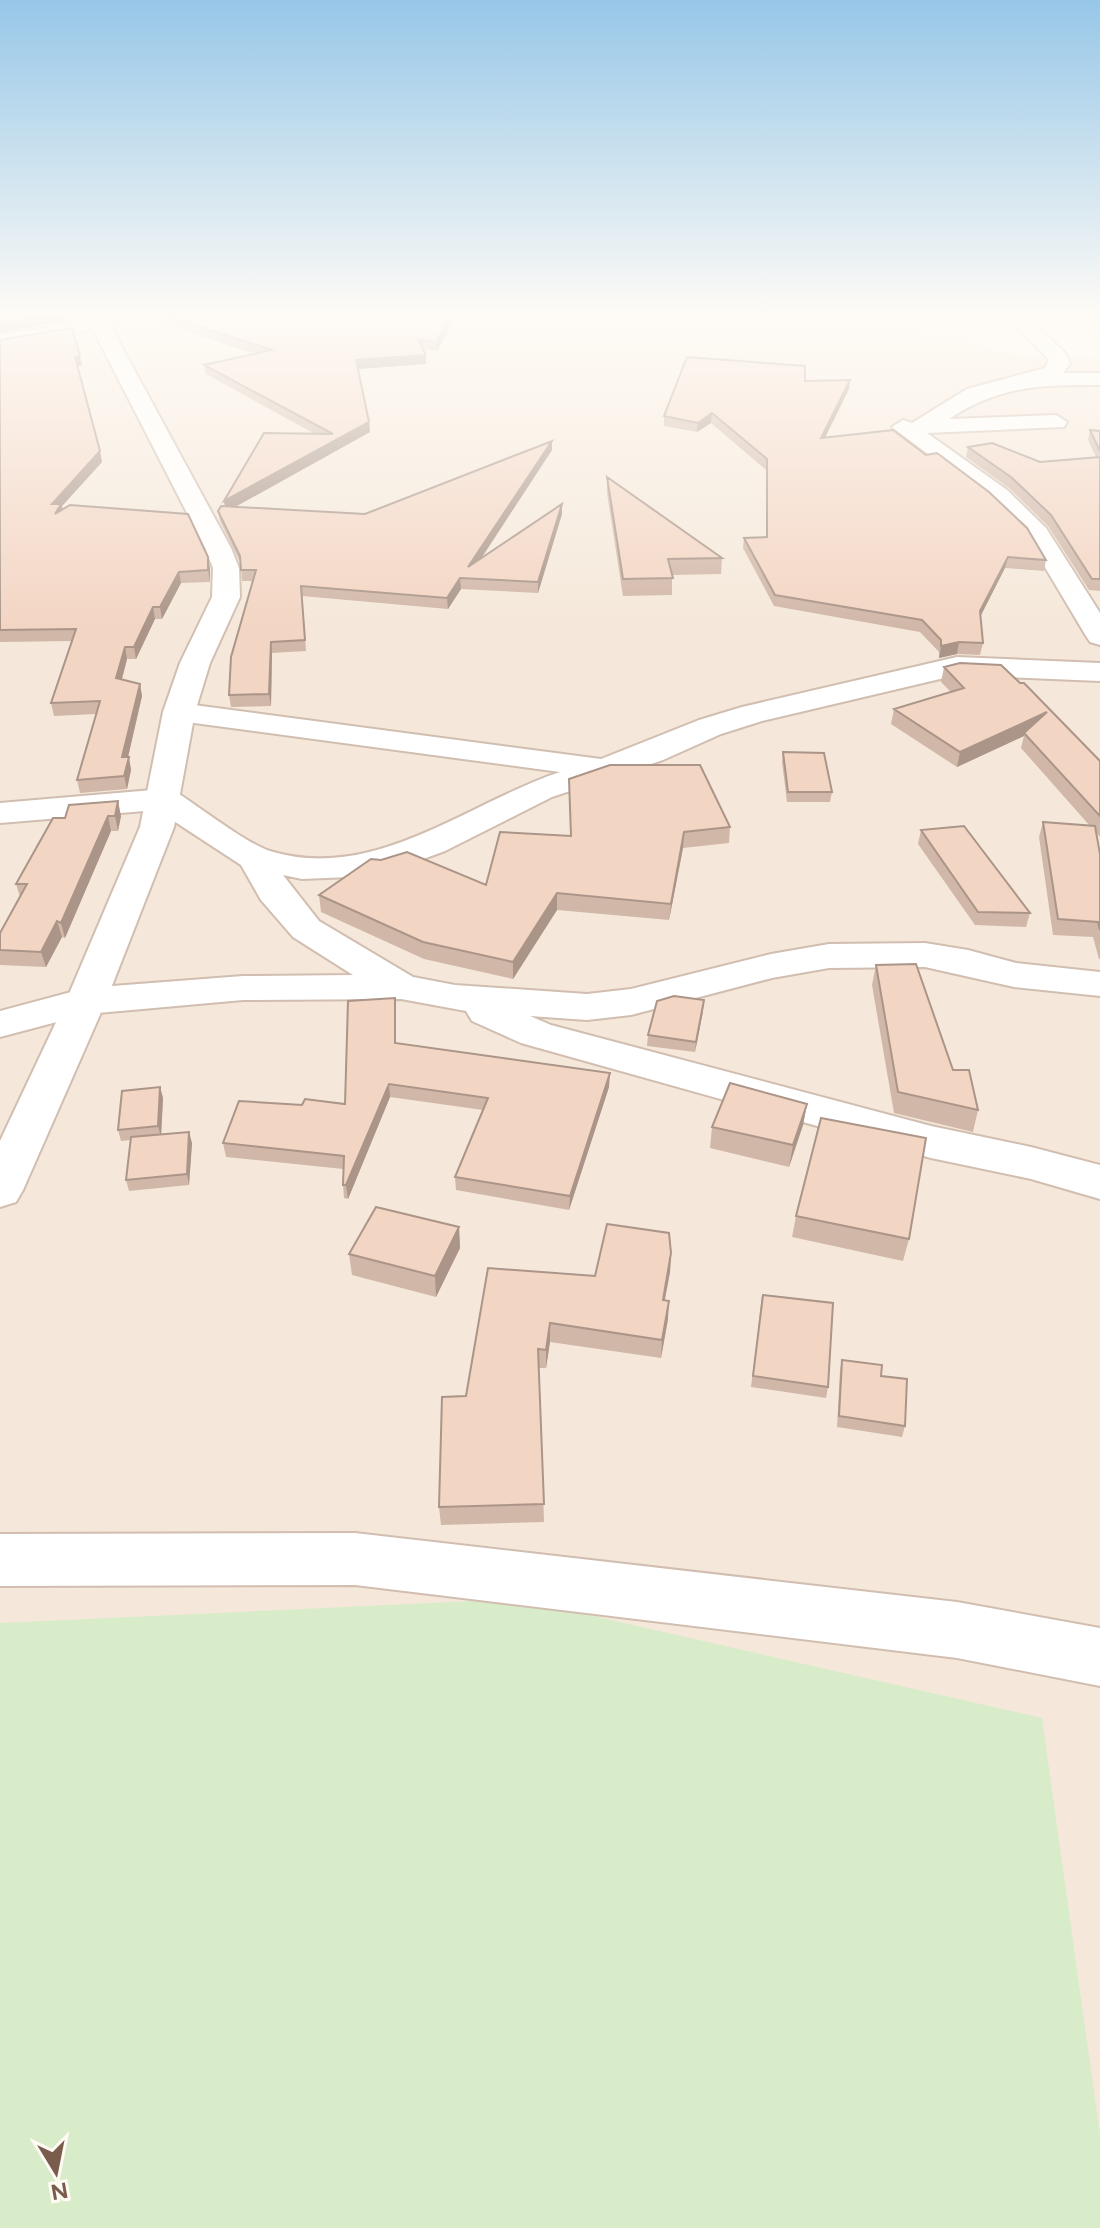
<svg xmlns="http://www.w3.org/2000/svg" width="1100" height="2228" font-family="Figtree,sans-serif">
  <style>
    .residential { fill: #f5e8da }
    .green { fill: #d8ecc9 }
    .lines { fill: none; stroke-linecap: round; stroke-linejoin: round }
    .minor-casing { stroke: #d1beb0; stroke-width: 4 }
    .tertiary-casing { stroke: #d1beb0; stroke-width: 4 }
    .minor { fill: #fff; fill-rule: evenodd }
    .tertiary { fill: #fff; fill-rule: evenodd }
    .wall { fill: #d1b7a8 }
    .shaded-wall { fill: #aa9588 }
    .building { fill: #f3d5c3; stroke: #aa9588; stroke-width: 2 }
  </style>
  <rect width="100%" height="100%" fill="#fdf6ec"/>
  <!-- residential -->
  <path class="residential" d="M0,316h773l164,14 65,22 98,7v1869h-1100z"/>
  <!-- green -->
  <path class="green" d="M518,1599l524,119 58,417v93h-1100v-605z"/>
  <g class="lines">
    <!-- minor casing -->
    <g class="minor-casing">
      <path id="minor" d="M92,316h30l-2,4 -52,16 -68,11v-12l65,-10z
        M1007,316h20l39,38 4,10 -7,9h37v12c-58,0 -101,0 -151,34l107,-4 11,7 -3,5 -137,6 80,57 39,38 54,85v32l-10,-3 -4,-6 -59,-99 -38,-37 -97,-73 11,-7 9,3 55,-34 78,-21 4,-8z
        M957,657l143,6v18l-143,-6 -195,46 -41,13 -58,26 -111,37 -107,54 -38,14 -56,12 -49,2 -19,-4 36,46 94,56 42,8 132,9 44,-5 140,-35 58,-10 96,-1 43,7 48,13 84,9v24l-86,-9 -89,-20 -96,1 -57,10 -141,37 -44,5 -57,-4 21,9 380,101 100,21 69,18v34l-69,-20 -100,-21 -410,-115 -49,-22 -6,-10 -65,-12 -158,1 -156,14 -87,23v-26l86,-23 157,-12 110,-1 -60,-38 -32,-37 -20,-35 -84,-55 -157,13v-20l164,-14 12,3c22,14 71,52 94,59 103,32 197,-48 290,-79l-381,-51 -11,-2 -5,-7 5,-7 11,-2 422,56 98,-39 43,-13z
        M355,1533l602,69 143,26v58l-143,-28 -602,-73 -355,1v-52z"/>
    </g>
    <!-- tertiary casing -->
    <g class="tertiary-casing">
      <path id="tertiary" d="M86,316h19l126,232 8,20 1,29 -30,66 -15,49 -21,115 -68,174 -83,189 -7,12 -16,5v-66l66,-140 74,-174 23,-115 17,-49 32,-66 1,-29 -8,-20z"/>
    </g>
    <!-- minor -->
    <use href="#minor" class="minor"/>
    <!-- tertiary -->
    <use href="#tertiary" class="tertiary"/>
  </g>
  <!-- wall -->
  <path class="wall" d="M141,316h315l-19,35 -14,-2 3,6v9l-68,5 11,53 1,10 -135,75 130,7 187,-64 -71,109 81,-55v10l-24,79 -77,-4 -13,20 -146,-13 4,55 -34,2 -1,53 -40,1 -2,-12 24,-114h-11l-1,-17 -21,-43 -2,-10 7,-5 -1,-5 91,-67 -109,-60 -2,-9 51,-11z
    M0,340l82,26h-5l25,96 -40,44v3l146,48 2,12v13l-29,1 -19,36h-7l-19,40h-9l-5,20 18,5 2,12 -14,61 3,13 -4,19 -47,4 -3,-13 19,-66 -42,2 -3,-13 21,-62 -72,1z
    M850,380l-1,9 -24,48 221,123 -2,11 -39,-3 -25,49 3,26 -3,12 -23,-1 -18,4v-6l-19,-20 -146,-26 -31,-58 1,-10 22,-1v-67l-55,-47 -14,9 -33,-6v-10l141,-35z
    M1090,430l10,1v160l-11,-1 -41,-64 -39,-38 -43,-31 2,-10 72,15 56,-5 -8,-17z
    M607,477l115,81 -1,16 -49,1v20l-49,1 -16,-103z
    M944,667l156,94v76l-4,-5 4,22v105h-1l-6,-22 -40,-2 -14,-98 4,-15 47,4 -69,-78 3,-12 -67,31 -66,-43 3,-15 57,-17 -10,-10z
    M783,752l49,40 -2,10h-43l-5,-40z
    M121,816l-3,15h-7l-46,107 -3,-1 -16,30 -46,-2v-32l20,-36 -4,-13 49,-66z
    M730,827l-1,16 -46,5 -14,72 -112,-10 -44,69 -89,-20 -103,-47 -2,-17 167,-10 84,-49z
    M921,830l109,83 -4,14 -51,-2 -57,-81z
    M876,965l77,105 25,40 -5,22 -79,-19 -22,-128z
    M395,998l1,45 213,44 -40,123 -113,-20 -1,-13 28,-67 -93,-13 -42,102 -4,-1 -1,-13v-16l-117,-12 -3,-14 79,-38 43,-1z
    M703,1011l-8,41 -48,-6 1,-11z
    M160,1087l3,11 -2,36 31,9 -3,42 -60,6 -3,-11 5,-40 -10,1 -3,-11z
    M807,1104l-4,21 -14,42 -79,-19 2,-21z
    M796,1216l113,23 -6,22 -111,-24z
    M459,1227l1,21 -24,49 -84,-22 -3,-21z
    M671,1253l-1,19 -5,28 3,19 -7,39 -111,-16 -4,26h-7l5,154 -103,3 -2,-18 27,-111 129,-120z
    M762,1295l66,92 -2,11 -75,-11z
    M842,1360l39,16 24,50 -3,11 -65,-10 3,-57z"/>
  <!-- shaded-wall -->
  <path class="shaded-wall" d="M38,316h31l1,4 -70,13v-10z
    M450,316h6l-19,35 -1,-9z
    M426,355v9l-69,5 -1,-9z
    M80,356l2,10h-5l-2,-9z
    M850,380l-1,9 -29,59 1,-10z
    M712,413l-1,10 -14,9 1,-9z
    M369,422l1,10 -144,80 -2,-11z
    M552,441v9l-84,128v-11z
    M100,451l2,11 -40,44 2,9 -7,10 -5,-21z
    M562,504v10l-24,79v-11z
    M208,557l2,12v13l-2,-12z
    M1008,557l-3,11 -28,55 3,-12z
    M179,572l2,11 -19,36 -2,-12z
    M460,578l1,11 -13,20 -1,-11z
    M153,607l2,12 -19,40 -2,-12z
    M271,642l1,11 -1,53 -2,-12z
    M959,642l-2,12 -18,4 2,-12z
    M125,647l2,12 -8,31 -3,-12z
    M140,684l2,12 -17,74 -3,-13z
    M1047,712l-23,21v3l-67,31 3,-15z
    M129,757l2,13 -4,19 -3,-13z
    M118,801l3,15 -3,15 -3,-15z
    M108,816l3,15 -46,107 -4,-15z
    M684,832l-1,16 -14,72 2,-16z
    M557,893v17l-44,69v-17z
    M57,921l5,16 -16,30 -5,-15z
    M704,1000l-1,11 -8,41 1,-10z
    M610,1073l-1,14 -40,123 1,-14z
    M389,1084l1,13 -42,102 -2,-14z
    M160,1087l3,11 -2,39 -3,-11z
    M807,1104l-4,21 -14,42 4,-22z
    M189,1132l3,11 -3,42 -2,-11z
    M459,1227l1,21 -24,49 -1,-21z
    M671,1253l-1,19 -9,46 2,-18z
    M669,1301l-1,18 -7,39 1,-18z
    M550,1323v19l-4,26v-18z"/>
  <!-- building -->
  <path class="building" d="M0,316h38l-38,7z
    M167,316h283l-14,26 -18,-3 8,16 -70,5 13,62 -145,79 40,-68 69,1 -129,-69 68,-15z
    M72,328l8,28 -5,1 25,94 -48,53h9l-6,10 15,-9 118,9 20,43v13l-29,2 -19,35h-7l-19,40h-9l-9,31 24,6 -18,73h7l-5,19 -47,4 23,-79 -49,2 25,-74 -76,1v-290z
    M687,357l118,9v15l45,-1 -29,58 72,-8 33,25 11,-2 52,39 38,36 19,32 -38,-3 -28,54 3,32 -24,-1 -18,4v-6l-19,-20 -147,-25 -31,-57 23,-1v-78l-55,-46 -14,10 -34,-7z
    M1090,430l10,1v20z
    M552,441l-84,126 94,-63 -24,78 -78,-4 -13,20 -146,-12 4,54 -34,2 -2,52 -40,1 2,-38 25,-87h-15l-1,-14 -22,-45 3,-5 144,8z
    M992,443l48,19 60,-5v122h-8l-41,-64 -40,-38 -43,-30z
    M607,477l115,81 -54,1 5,19 -50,1z
    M960,663l41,2 19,18h4l76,78v55l-76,-83 23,-21 -87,40 -66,-43 70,-21 -20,-21z
    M783,752l41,1 8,39h-44z
    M610,765h90l30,62 -46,5 -13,72 -114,-11 -44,69 -90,-20 -104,-47 52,-36 10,1 26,-8 79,33 14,-53 71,4 -2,-57z
    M118,801l-3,15h-7l-47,107 -4,-2 -16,31 -41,-2v-17l27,-49h-11l37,-66h12l4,-13z
    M1043,822l52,4 5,28v76l-2,-8 -40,-3z
    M964,826l66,87 -52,-1 -57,-82z
    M916,964l37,106h16l9,40 -80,-18 -22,-127z
    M674,996l30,4 -8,42 -48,-7 9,-34z
    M395,998v45l215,30 -40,123 -115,-19 33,-79 -99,-14 -43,101h-3l1,-29 -121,-13 16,-42 63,4 3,-6 40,5 3,-103z
    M730,1083l77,21 -14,41 -81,-18z
    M160,1087l-2,39 -40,4 4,-39z
    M821,1118l105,20 -17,101 -113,-23z
    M189,1132l-2,42 -61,6 5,-43z
    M376,1207l83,20 -24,49 -86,-22z
    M607,1224l62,9 2,20 -8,47 6,1 -7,39 -112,-17 -4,27 -8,-1 6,155 -105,3 3,-110 24,-1 22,-128 107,8z
    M763,1295l70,8 -5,84 -75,-11z
    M842,1360l40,5 -1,11 26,3 -2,47 -66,-10z"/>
  <!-- sky -->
  <linearGradient id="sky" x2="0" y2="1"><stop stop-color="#97c7e8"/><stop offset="0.5" stop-color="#fefbf6"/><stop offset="1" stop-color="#fefbf6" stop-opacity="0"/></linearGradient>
  <rect width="1100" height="628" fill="url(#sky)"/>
  <!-- north arrow -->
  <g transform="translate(56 2172) rotate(170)" stroke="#fffaf3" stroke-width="6" paint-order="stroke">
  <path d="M0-6L14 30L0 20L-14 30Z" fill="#7a5c4d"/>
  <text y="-12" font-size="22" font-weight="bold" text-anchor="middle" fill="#7a5c4d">N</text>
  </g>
</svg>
